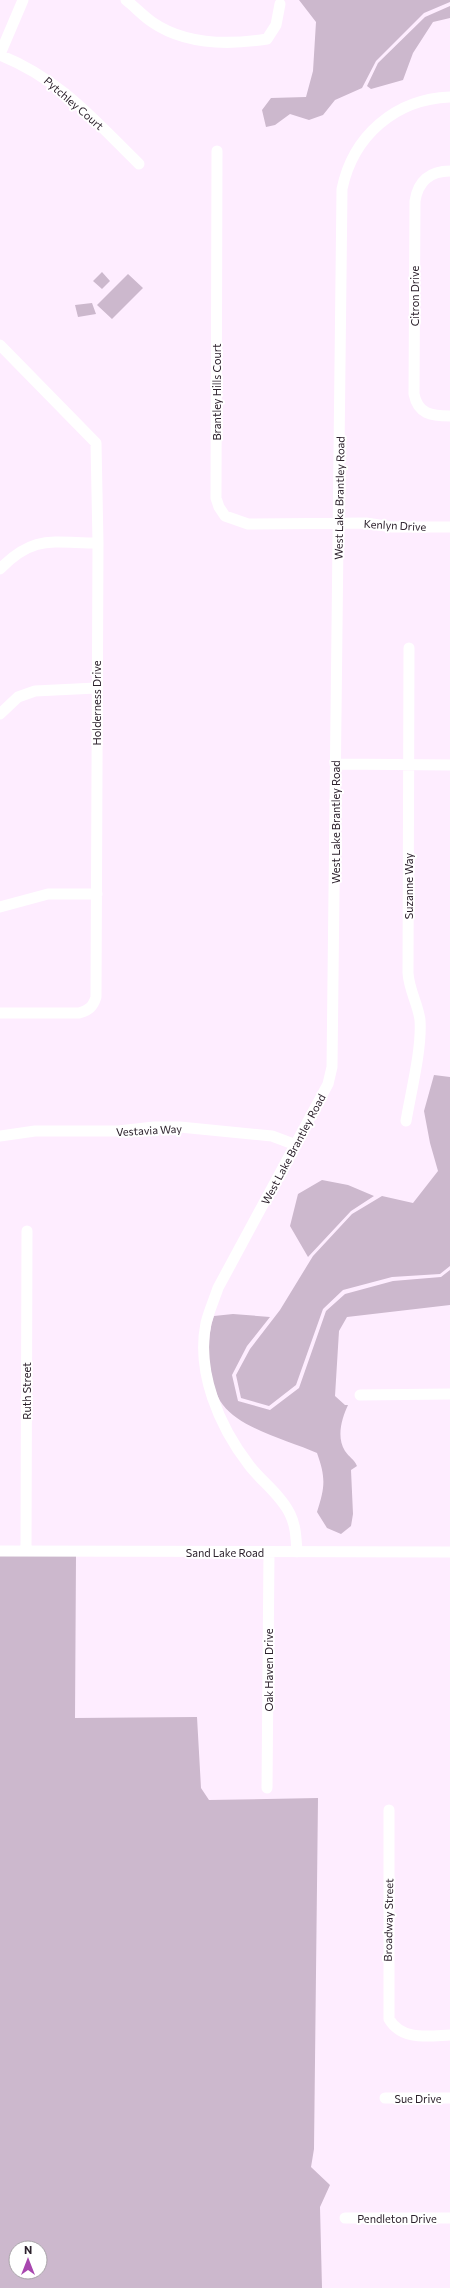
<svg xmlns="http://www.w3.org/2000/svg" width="450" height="2288" font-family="Commissioner,sans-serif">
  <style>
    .green { fill: #ccb8cd; fill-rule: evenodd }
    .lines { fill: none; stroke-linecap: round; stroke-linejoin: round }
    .minor { stroke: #fff; stroke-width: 11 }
    .labels { text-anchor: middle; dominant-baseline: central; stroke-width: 4; stroke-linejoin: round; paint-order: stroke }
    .street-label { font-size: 11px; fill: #2c212c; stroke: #fff }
  </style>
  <rect width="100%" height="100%" fill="#feedff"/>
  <!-- green -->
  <path class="green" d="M299,0h151v2l-26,11 -48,48 -14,27 -27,12 -12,15 -14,5 -19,-6 -15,11 -9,2 -4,-17 9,-12 35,-1 7,-26 3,-49z
    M450,6v12l-17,4 -20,31 -10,27 -32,9 -4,-3 11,-23 47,-46z
    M102,272l8,9 -8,8 -9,-8z
    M128,274l15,14 -31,31 -15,-14z
    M92,303l4,11 -18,3 -3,-12z
    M434,1075l16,2v189l-10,8 -48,3 -49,13 -20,19 -27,76 -27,21 -28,-8 -5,-23 14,-26 30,-39 33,-54 39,-42 30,-18 31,7 25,-32 -8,-28 -6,-32z
    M322,1180l26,5 26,11 -23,15 -43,46 -18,-31 8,-32z
    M450,1270v35l-103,12 -8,14 -4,65 10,9h3c-6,13 -12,32 -3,46 4,6 9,8 12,15l-6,4 2,44 -2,12 -10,8 -14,-6 -10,-16c8,-25 9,-34 0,-59 -27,-12 -76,-24 -94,-48 -8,-10 -11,-26 -13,-38 -2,-17 -2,-34 4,-51l19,-2 37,3 -23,29 -15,29 6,26 32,9 29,-22 27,-77 19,-17 48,-13 48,-4z
    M0,1556h76l-1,162 122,-1 4,71 8,12 109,-2 -4,351 -3,18 19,18 -10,22 2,81h-322zM16,2248h24v24h-24z"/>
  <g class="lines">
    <!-- minor -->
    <path class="minor" d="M126,0c9,7 17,16 26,22 33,23 77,23 115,17l9,-14 4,-21
      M0,54l23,-54
      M0,55c60,24 94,65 139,109
      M217,151l-1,347 3,9 6,9 23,8 118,-1 26,4h58
      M450,171c-20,0 -32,10 -35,30l-1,193c4,20 17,22 36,22
      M0,345l96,98 2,100 -2,454c-3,10 -7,13 -17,16h-79
      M0,569c34,-35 53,-26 98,-26
      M0,714l18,-17 17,-6 61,-3
      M335,764l115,1
      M0,907l48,-13h49
      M406,1121c5,-30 16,-72 14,-101 -2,-16 -11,-30 -12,-47l1,-325
      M0,1136l35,-5h83l36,-4h26l92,9 24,9
      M360,1395l90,-1
      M0,1551l450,1
      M26,1551l1,-320
      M297,1552c-1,-13 -1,-26 -7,-38 -9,-19 -29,-33 -41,-49 -30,-39 -53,-93 -43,-142 3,-12 8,-23 12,-35l110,-204 4,-17 10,-878c11,-53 53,-90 108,-92
      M267,1788l2,-236
      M389,1810v209c13,22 39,17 61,16
      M385,2098h65
      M345,2218h105"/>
  </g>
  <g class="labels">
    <!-- street labels -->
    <g class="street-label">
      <text transform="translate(74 103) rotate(41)">Pytchley Court</text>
      <text transform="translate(414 296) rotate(-90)">Citron Drive</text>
      <text transform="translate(216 392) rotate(-90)">Brantley Hills Court</text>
      <text transform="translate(339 498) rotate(-89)">West Lake Brantley Road</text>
      <text transform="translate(395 525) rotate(3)">Kenlyn Drive</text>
      <text transform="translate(96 703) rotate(-90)">Holderness Drive</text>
      <text transform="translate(335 822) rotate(-90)">West Lake Brantley Road</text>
      <text transform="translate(408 886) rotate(-90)">Suzanne Way</text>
      <text transform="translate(149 1130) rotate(-3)">Vestavia Way</text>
      <text transform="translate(293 1149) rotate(-62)">West Lake Brantley Road</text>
      <text transform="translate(26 1391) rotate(-90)">Ruth Street</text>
      <text x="225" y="1552">Sand Lake Road</text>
      <text transform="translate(268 1670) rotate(-90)">Oak Haven Drive</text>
      <text transform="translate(388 1920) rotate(-89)">Broadway Street</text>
      <text x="418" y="2098">Sue Drive</text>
      <text x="397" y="2218">Pendleton Drive</text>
    </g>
  </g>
  <!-- north arrow -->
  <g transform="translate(28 2260)"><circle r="19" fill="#ffffff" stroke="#aba6ab"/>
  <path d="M0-3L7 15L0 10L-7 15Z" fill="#a847af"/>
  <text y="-6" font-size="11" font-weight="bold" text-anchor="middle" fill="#2c212c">N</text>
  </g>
</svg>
